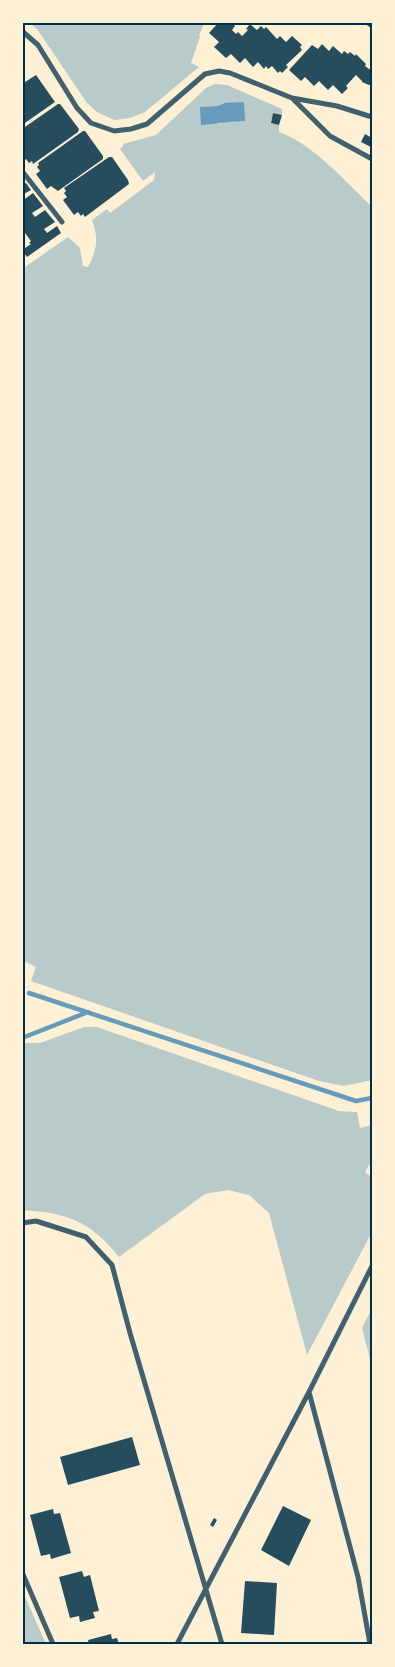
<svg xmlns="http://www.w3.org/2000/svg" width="395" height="1667" font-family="'Work Sans',sans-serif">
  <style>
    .green { fill: #b9caca; fill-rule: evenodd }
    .water { fill: #669bbc }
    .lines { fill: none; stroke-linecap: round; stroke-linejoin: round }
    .stream { stroke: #669bbc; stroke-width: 4.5 }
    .building { fill: #264d5e }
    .minor { stroke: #3f606c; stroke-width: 5 }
    .neatline { fill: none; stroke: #003049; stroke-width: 2 }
  </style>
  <rect width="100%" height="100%" fill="#fdf0d5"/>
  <!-- green -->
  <path class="green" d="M29,23h175l-5,13 1,1 -9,26 8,4 -54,45 -15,6 -16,2 -17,-8 -10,-9 -50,-74z
    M215,84l12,1 55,24v6l-9,-2 -2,10 8,2v7c33,11 68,51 93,75v873l-28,6 -25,-5 -288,-100 5,-14 -14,-7v-691l46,-32 12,11 3,18 5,1c9,-18 11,-28 4,-47l15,-11 3,4 44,-33 1,-8 -12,9 -23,-32 3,-3v-2l33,-9 50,-47zM218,106l8,15 -7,3 -19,-17z
    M84,1027h13l242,84 18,1 3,16 12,-3v35l-7,12 7,6v54l-65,123 -38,-142 -20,-18 -21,-5 -23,4 -86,63c-29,-36 -51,-44 -96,-47v-167h17z
    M372,1308v59l-10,-39z
    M22,1590l24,54h-23z"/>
  <!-- water -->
  <path class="water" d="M244,102l1,19c-16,0 -29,3 -44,4l-1,-18 18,-1 7,-3z"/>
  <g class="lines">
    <!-- stream -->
    <path class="stream" d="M29,993l327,108 16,-3
      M22,1038l66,-26"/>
  </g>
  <!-- building -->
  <path class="building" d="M219,22h13l3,4 -3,4 4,4 2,-2 4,4 6,-6 -2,-1 4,-5 7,6 4,-4 3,3 2,-2 11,12 3,-3 6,6 6,-6 10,9 -2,2 2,3 -16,15 2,2 -6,6 -2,-2 -2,2 -6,-7 -4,3 -2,-3 -2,3 -6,-7 -5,5 -8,-9 -5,5 -9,-9 -5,4 -12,-11 5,-5 -10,-9z
    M363,22h9v7z
    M322,44l7,7 4,-5 9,8 2,-3 4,3 2,-2 5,4 1,-2 10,10 -1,2 7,5v14h-3l-7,-3v-1l-6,-6 -10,11 2,2 -6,6 -9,-9 -5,5 -9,-9 -5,5 -9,-9 -4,4 -12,-11 23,-25 6,4z
    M36,75l19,27 -33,23v-41z
    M58,104h2l19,25 -1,3 -45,32 -1,-3 -3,2 -3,-4 -4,3v-33z
    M273,113l9,2 -3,10 -8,-2z
    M83,131h2l18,25v3l-45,32 -7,-5 -4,3 -11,-15 4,-3 -3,-4 2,-2 -1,-2z
    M365,134l7,4 -1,9 -10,-5z
    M109,157h3l16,23 1,4 -44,33 -2,-3 -2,2 -3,-4 -4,3 -11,-15 4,-3 -3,-4 2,-2 -2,-3z
    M26,183l5,7 -9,5v-10z
    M33,193l10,13 -11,7 3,4 10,-7 10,12 -11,7 3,4 10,-7 4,7 -34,24 -5,-7 9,-6 -2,-1 2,-2 -9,-12v-28z
    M132,1437l8,28 -72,20 -8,-28z
    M283,1506l28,14 -22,46 -28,-16z
    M53,1509l1,5 6,-1 11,40 -20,6 -1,-5 -9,2 -11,-41z
    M214,1518l3,2 -4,7 -3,-2z
    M82,1571l2,6 6,-2 9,36 -6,1 2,6 -15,4 -1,-6 -9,2 -11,-41z
    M245,1581l32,2 -3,52 -33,-2z
    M111,1634l1,5 5,-1 2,6h-30l-1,-4z"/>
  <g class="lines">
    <!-- minor -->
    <path class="minor" d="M22,31l16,14 39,63 14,15 23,8 17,-2 16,-5 58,-50 14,-3 11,2 62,25 45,8 35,11
      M292,98l38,38 42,23
      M22,171l40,51
      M22,1223l14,-2 50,16 26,28 18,68 92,311
      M309,1392l49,185 12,67
      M22,1572l31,72
      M177,1644l132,-252 63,-126"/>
  </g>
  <!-- border -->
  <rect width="395" height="1667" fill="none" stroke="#fdf0d5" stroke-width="48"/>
  <rect x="24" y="24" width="347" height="1619" class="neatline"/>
</svg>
